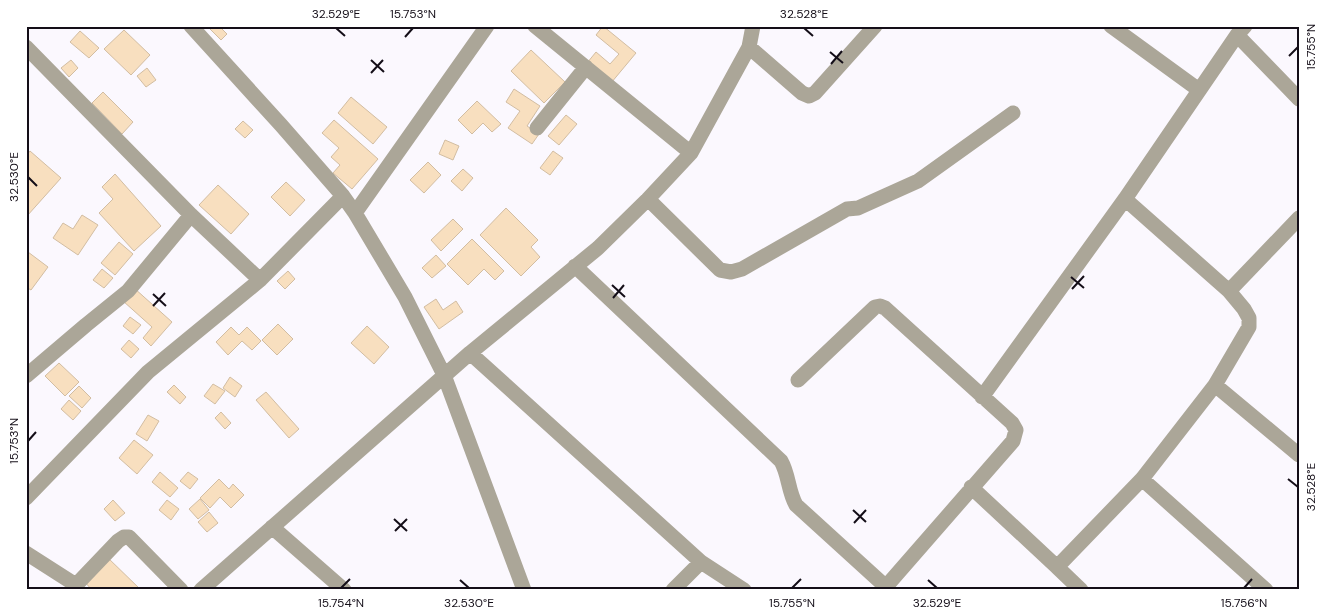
<svg xmlns="http://www.w3.org/2000/svg" width="1325" height="616" font-family="'DM Sans',sans-serif">
  <style>
    .building { fill: #f8dfbf; stroke: #d2bda2 }
    .lines { fill: none; stroke-linecap: round; stroke-linejoin: round }
    .minor { stroke: #aba698; stroke-width: 15 }
    .ticks { fill: none; stroke: #140e18; stroke-width: 2 }
    .neatline { fill: none; stroke: #140e18; stroke-width: 2 }
    .ticks-label { font-size: 12px; text-anchor: middle; fill: #140e18 }
  </style>
  <rect width="100%" height="100%" fill="#fbf8fe"/>
  <!-- building -->
  <path class="building" d="M207,26h12l8,8 -6,6z
    M603,26l33,27 -25,30 -24,-20 9,-11 14,12 9,-10 -23,-19z
    M124,30l26,25 -19,20 -27,-26z
    M80,31l19,17 -10,10 -19,-16z
    M531,50l34,32 -21,21 -33,-32z
    M71,60l7,8 -9,9 -8,-9z
    M147,68l9,12 -10,7 -9,-11z
    M514,89l26,17 -13,20 12,8 -7,10 -24,-16 12,-17 -14,-9z
    M103,92l30,30 -11,12 -30,-31z
    M351,97l36,30 -14,17 -35,-31z
    M477,101l24,23 -9,8 -9,-9 -11,11 -14,-14z
    M566,115l11,9 -18,21 -11,-9z
    M334,120l44,39 -26,30 -19,-16 7,-8 -9,-8 8,-9 -17,-15z
    M243,121l10,9 -8,8 -10,-9z
    M445,140l14,6 -6,14 -14,-6z
    M30,151l31,27 -34,38 -1,-60z
    M553,151l10,7 -13,17 -10,-7z
    M428,162l13,13 -17,18 -14,-13z
    M463,169l10,9 -11,13 -11,-10z
    M115,174l46,52 -27,25 -35,-38 14,-14 -11,-12z
    M286,182l19,18 -15,16 -19,-19z
    M218,185l31,29 -18,20 -32,-29z
    M506,208l32,32 -7,7 9,10 -19,19 -41,-41z
    M82,215l16,10 -20,30 -25,-17 10,-15 10,6z
    M453,219l10,10 -22,22 -10,-11z
    M472,239l32,32 -9,9 -11,-11 -16,16 -21,-21z
    M119,242l14,12 -18,21 -14,-12z
    M28,252l20,15 -17,23 -5,-3v-32z
    M436,255l10,11 -14,12 -10,-10z
    M102,269l11,9 -9,10 -11,-8z
    M288,271l7,8 -10,10 -8,-8z
    M134,288l38,34 -21,24 -8,-8 9,-11 -29,-26z
    M436,299l7,11 13,-9 7,11 -24,17 -15,-22z
    M130,317l11,8 -8,9 -10,-8z
    M278,324l15,15 -16,16 -15,-15z
    M367,326l22,21 -15,17 -23,-21z
    M231,327l8,8 8,-8 14,14 -9,9 -10,-9 -14,14 -12,-13z
    M129,340l10,9 -8,9 -10,-9z
    M59,363l20,19 -14,14 -20,-20z
    M230,377l12,9 -7,11 -12,-9z
    M213,384l12,7 -10,13 -11,-8z
    M174,385l12,12 -6,7 -13,-12z
    M79,386l12,12 -9,10 -13,-12z
    M266,392l33,37 -10,9 -33,-38z
    M69,400l12,11 -8,9 -12,-11z
    M221,412l10,11 -6,6 -10,-11z
    M148,415l11,6 -12,20 -11,-7z
    M134,440l19,15 -16,19 -18,-16z
    M160,472l18,16 -8,9 -18,-15z
    M188,472l10,7 -8,10 -10,-8z
    M219,479l10,10 4,-5 11,11 -13,13 -11,-11 -10,11 -10,-10z
    M200,499l9,11 -11,9 -9,-10z
    M113,500l12,13 -10,8 -11,-12z
    M167,500l12,9 -8,11 -12,-10z
    M209,512l9,11 -11,9 -9,-10z
    M106,556l35,34h-49l-9,-10z"/>
  <g class="lines">
    <!-- minor -->
    <path class="minor" d="M191,26l90,99 62,71 12,17 50,84 39,78 80,215
      M535,26l156,127
      M1111,26l88,64
      M1237,35l62,64
      M26,47l165,168 69,65
      M749,47l53,46 7,3 6,-3 60,-67
      M537,128l49,-61
      M648,199l72,71 11,2 11,-3 105,-60 11,-1 60,-27 95,-68
      M1125,199l104,92 15,18 5,9v9l-34,58
      M355,213l132,-187
      M575,266l206,195c8,14 7,30 15,44l89,81
      M1229,291l70,-73
      M470,353l128,-105 50,-49 43,-46 58,-106 4,-21
      M26,376l60,-51 42,-34 63,-76
      M798,380l77,-73 5,-1 5,2 127,115 4,7 -3,11 -130,149
      M982,397l143,-198 112,-164 8,-9
      M1142,479l124,111
      M971,487l86,80 85,-88 73,-94 84,70
      M26,498l122,-126 112,-92 83,-84
      M272,527l72,63
      M26,553l50,32 42,-44 6,-4h5l52,53
      M1057,567l24,23
      M201,590l269,-237 231,209 43,28
      M673,590l28,-28"/>
  </g>
  <!-- ticks -->
  <path class="ticks" d="M336,28l9,8M804,28l9,8M405,37l8,-9M830,52l13,11M1289,56l9,-9M371,60l13,12M831,64l11,-13M371,73l12,-13M28,177l9,9M1071,277l13,11M612,285l13,12M1072,289l12,-13M153,294l13,12M613,298l11,-13M153,306l12,-13M28,441l8,-9M1288,479l10,8M853,510l13,12M394,519l13,12M854,523l12,-13M395,531l12,-12M460,580l9,8M928,580l9,8M341,588l9,-9M792,588l9,-9M1244,588l8,-9"/>
  <!-- border -->
  <rect width="1325" height="616" fill="none" stroke="#ffffff" stroke-width="55"/>
  <rect x="28" y="28" width="1270" height="560" class="neatline"/>
  <g class="ticks-label">
    <text x="336" y="18">32.529°E</text>
    <text x="413" y="18">15.753°N</text>
    <text x="804" y="18">32.528°E</text>
    <text transform="translate(1311 47) rotate(-90)" y="4">15.755°N</text>
    <text transform="translate(14 177) rotate(-90)" y="4">32.530°E</text>
    <text transform="translate(14 441) rotate(-90)" y="4">15.753°N</text>
    <text transform="translate(1311 487) rotate(-90)" y="4">32.528°E</text>
    <text x="341" y="607">15.754°N</text>
    <text x="469" y="607">32.530°E</text>
    <text x="792" y="607">15.755°N</text>
    <text x="937" y="607">32.529°E</text>
    <text x="1244" y="607">15.756°N</text>
  </g>
</svg>
